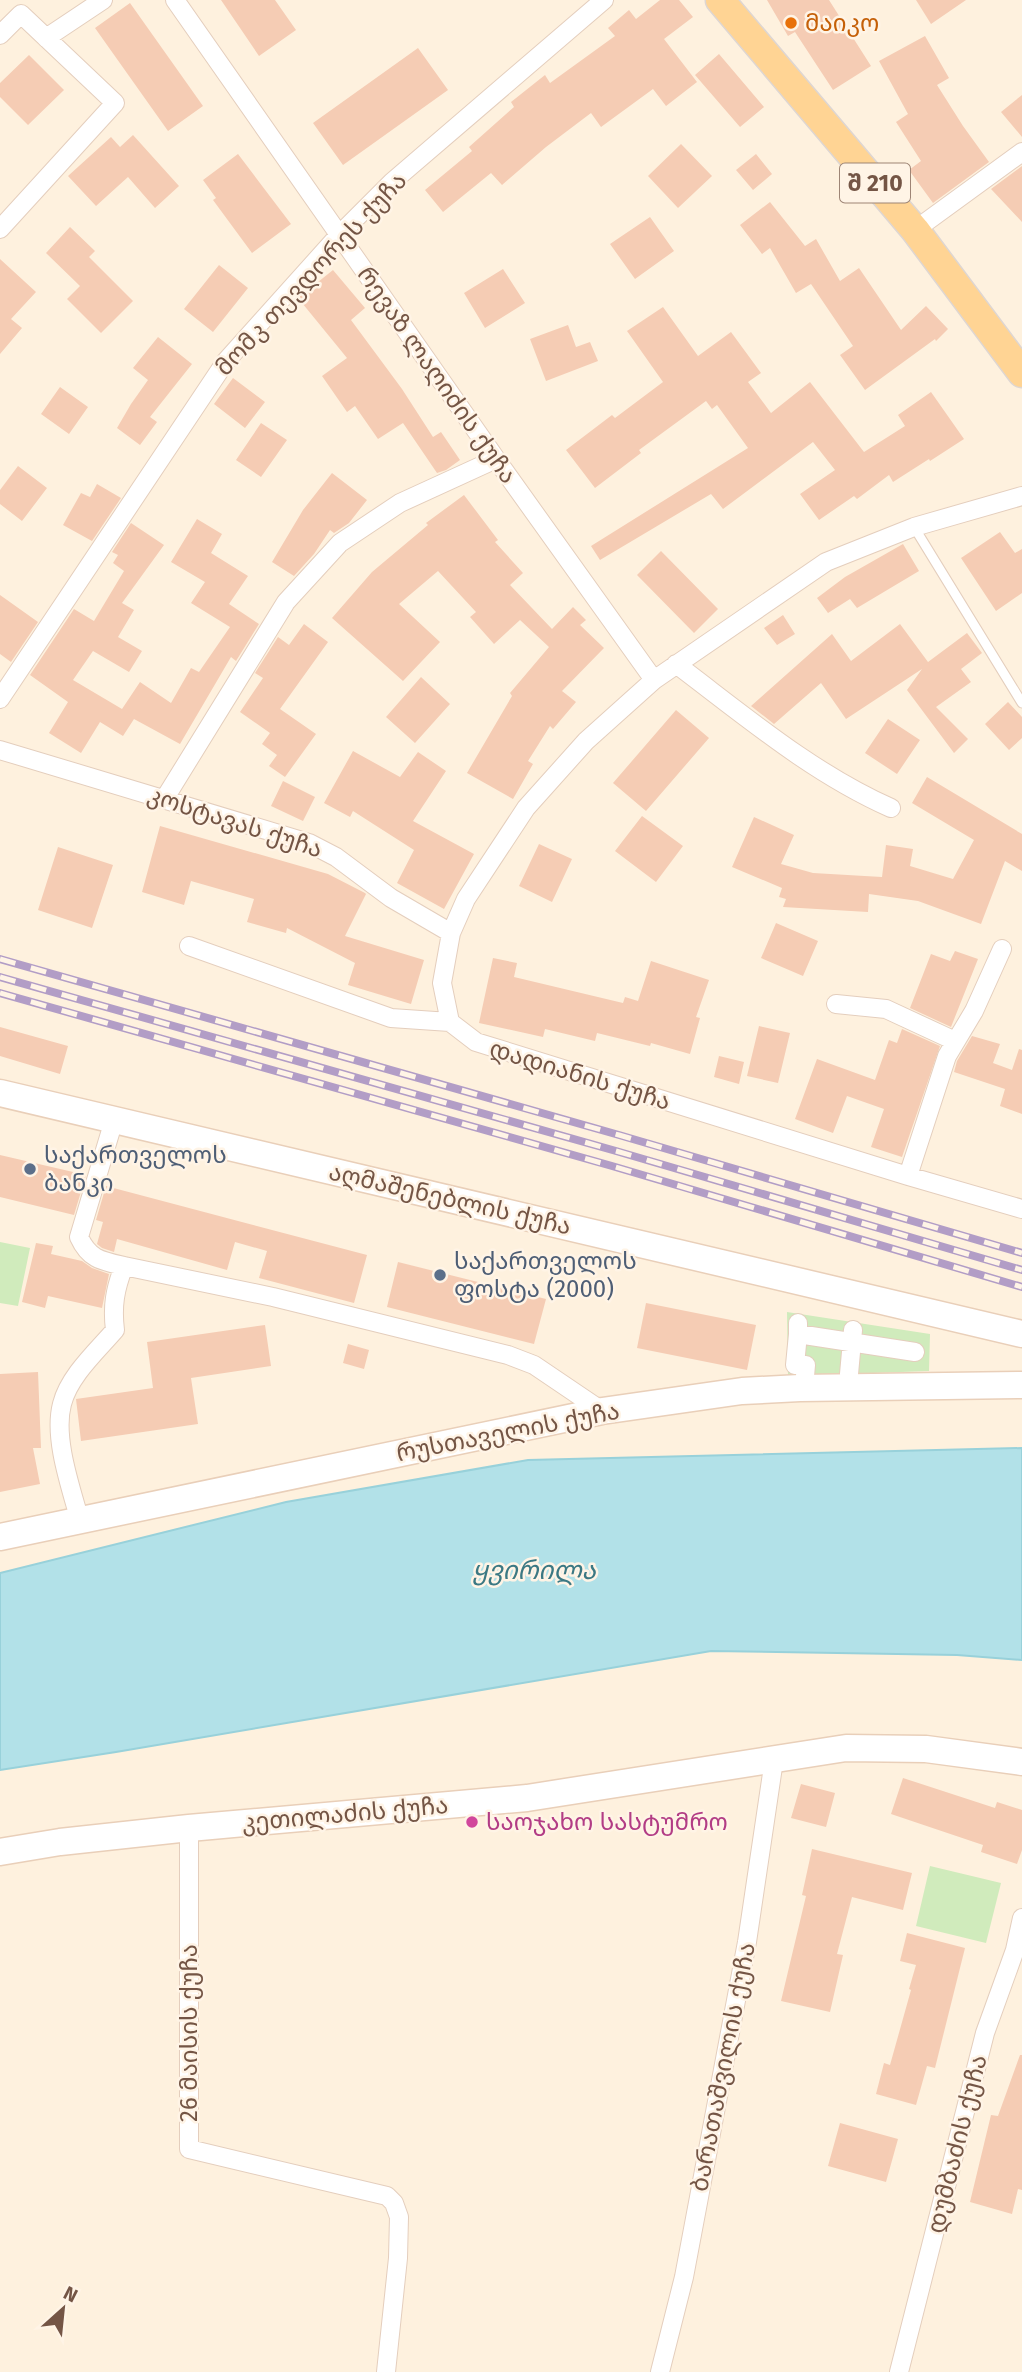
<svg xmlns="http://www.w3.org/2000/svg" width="1022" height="2372" font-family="'Fira Sans','Noto Sans Georgian',sans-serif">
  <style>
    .green { fill: #d0ebbc }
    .water { fill: #b2e1e8; stroke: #98d1da; stroke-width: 2 }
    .building { fill: #f5ccb4 }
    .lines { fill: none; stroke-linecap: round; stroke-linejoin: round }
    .lane-casing { stroke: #e4cebd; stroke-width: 11 }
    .street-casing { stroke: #e4cebd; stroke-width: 20 }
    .secondary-casing { stroke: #e9cfb9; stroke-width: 29 }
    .primary-casing { stroke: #ded6d2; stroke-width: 31 }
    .lane { stroke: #fff; stroke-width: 9 }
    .street { stroke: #fff; stroke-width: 18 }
    .secondary { stroke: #fff; stroke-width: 26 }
    .primary { stroke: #ffd494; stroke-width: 28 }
    .rail-casing { stroke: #b29dc6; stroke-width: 8 }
    .rail { stroke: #fff4e6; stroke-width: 5; stroke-dasharray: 16; stroke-linecap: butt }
    .food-dot { fill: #e8710a; stroke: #fff4e6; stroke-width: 2.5 }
    .service-dot { fill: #5c6f8a; stroke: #fff4e6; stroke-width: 2.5 }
    .hotel-dot { fill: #d1479c; stroke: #fff4e6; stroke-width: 2.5 }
    .labels { text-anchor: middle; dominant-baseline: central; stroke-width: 5; stroke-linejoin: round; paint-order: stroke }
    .shield { fill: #fff4e6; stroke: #9e8575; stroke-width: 2 }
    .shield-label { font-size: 23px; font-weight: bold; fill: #745545 }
    .food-label { font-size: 24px; fill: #c56008; stroke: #fff4e6; text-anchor: start }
    .street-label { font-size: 24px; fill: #745545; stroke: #fff4e6 }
    .service-label { font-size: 24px; fill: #4e5e75; stroke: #fff4e6; text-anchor: start }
    .hotel-label { font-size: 24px; fill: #b23c85; stroke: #fff4e6; text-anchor: start }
    .water-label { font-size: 26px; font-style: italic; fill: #3b7883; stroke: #fff4e6 }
  </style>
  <rect width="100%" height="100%" fill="#fef1de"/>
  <!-- green -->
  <path class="green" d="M0,1242l30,6 -12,58 -18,-3z
    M787,1312l143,22 -1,37 -141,5z
    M930,1866l71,17 -15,60 -70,-17z"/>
  <!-- water -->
  <path class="water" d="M1022,1448v212l-65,-5 -246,-4 -595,101 -116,18v-197l286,-71 242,-42z"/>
  <!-- building -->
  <path class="building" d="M221,0h54l21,30 -37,26z
    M660,0h19l14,17 -29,22 33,43 -31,24 -13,-17 -52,38 -10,-14 -45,34 -44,38 -11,-12 -48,39 -18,-22 47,-39 -3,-4 45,-40 -3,-5 34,-27 5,8 65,-47 -7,-8 21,-18 7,9z
    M767,0h62l42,66 -38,24 -38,-58 -7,4z
    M916,0h50l-35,24z
    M130,3l73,103 -35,25 -73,-103z
    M925,36l24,42 -12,7 26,41 26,36 -56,41 -24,-33 12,-9 -25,-39 12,-8 -29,-53z
    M418,48l30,42 -105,75 -30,-42z
    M719,54l45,53 -24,20 -45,-52z
    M29,55l35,35 -36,35 -28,-28v-14z
    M1022,95v42l-21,-25z
    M133,135l46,51 -24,22 -27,-31 -32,29 -28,-30 43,-39 9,10z
    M681,144l31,32 -34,32 -30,-32z
    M238,154l53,70 -39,29 -39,-53 3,-2 -13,-18z
    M756,154l16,20 -19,16 -17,-20z
    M1022,166v56l-31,-33z
    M770,202l35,44 11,-7 24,42 19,-13 42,62 25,-24 22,23 -12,12 -1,-2 -70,51 -25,-35 13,-9 -42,-62 -15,9 -26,-45 -8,6 -22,-29z
    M650,217l24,34 -39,28 -25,-35z
    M70,227l25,24 -6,6 44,44 -32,32 -34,-34 13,-13 -34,-33z
    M0,259l36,33 -25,27 11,9 -22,26z
    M219,265l29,23 -35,44 -29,-23z
    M503,269l22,34 -40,25 -21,-35z
    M333,270l32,38 -14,12 51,69 31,48 8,-5 19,28 -14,10 -9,3 -34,-50 -25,16 -23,-33 -8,6 -25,-36 25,-18 -49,-60z
    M663,307l35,49 33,-24 30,41 -13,9 23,31 39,-31 54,70 41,-26 -7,-11 33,-23 33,47 -34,22 -1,-2 -36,23 -4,-7 -32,24 -3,-3 -35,24 -19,-26 35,-24 -22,-28 -90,67 -12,-15 -111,66 -9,-14 157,-98 -31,-43 -5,4 -6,-8 -67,49 2,3 -46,35 -29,-38 46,-35 3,3 48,-36 -36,-51z
    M568,325l8,22 14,-5 8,19 -52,20 -16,-42z
    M158,337l34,27 -42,53 7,5 -17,23 -23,-17 14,-24 17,-24 -15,-12z
    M233,378l32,24 -20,26 -31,-24z
    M60,387l28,20 -19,27 -28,-20z
    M261,423l26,17 -26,37 -25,-17z
    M18,466l29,22 -25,33 -22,-17v-14z
    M332,473l35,27 -18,23 -15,10 -4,-3 -16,24 -20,22 -22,-14 31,-52z
    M97,484l24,14 -29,43 -29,-16 18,-32 9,4z
    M464,495l34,45 -3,2 28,31 -13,12 42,44 21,-22 13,13 -6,5 24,23 -42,43 14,11 -23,27 -3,-3 -22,35 5,3 -20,35 -46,-26 45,-77 -2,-3 39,-46 -29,-27 -26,24 -24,-27 6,-5 -38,-41 -39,33 41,38 -37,39 -71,-63 40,-46 56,-47 -2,-2z
    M197,519l25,15 -11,19 37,23 -19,28 30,20 -23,37 -5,-4 -51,87 -46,-25 -11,17 -23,-14 -19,31 -32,-20 19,-31 -38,-27 44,-66 20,12 30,-50 -11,-8 5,-8 -6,-3 19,-29 33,22 -42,58 12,7 -16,27 24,14 -13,21 -36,-21 -20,29 49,29 18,-27 31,21 20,-35 8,4 31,-45 -39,-24 14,-21 -34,-20z
    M1000,532l15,21 7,-4v44l-26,18 -35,-53z
    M903,544l16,27 -62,37 -7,-9 -22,14 -11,-15 28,-21z
    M661,551l57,58 -24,24 -57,-58z
    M0,595l38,27 -27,40 -11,-8z
    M783,615l12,19 -18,11 -13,-17z
    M304,624l24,18 -48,67 36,25 -31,43 -16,-11 8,-11 -15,-11 8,-11 -30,-21 23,-34 -8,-5 23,-36 11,8z
    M900,624l28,38 39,-29 15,20 -21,16 10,13 -35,25 32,32 -14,14 -47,-63 15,-21 -76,50 -25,-36 -47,41 -23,-18 81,-72 19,27z
    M421,677l29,27 -35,39 -29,-26z
    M1008,702l14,15v21l-13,12 -24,-26z
    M676,710l33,28 -63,73 -33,-28z
    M888,719l32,21 -23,34 -32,-21z
    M353,751l47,26 18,-25 28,19 -33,50 61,33 -30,55 -47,-26 17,-33 -61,-39 -3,6 -26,-14z
    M927,777l95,57v37l-17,-10 -24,63 -63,-23 -49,-7 -1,18 -85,-5 3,-8 -7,-2 3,-9 -50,-21 22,-50 40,18 -13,29 32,9 69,4 4,-32 27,4 -3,17 43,13 21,-39 -62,-37z
    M283,781l32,16 -12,24 -32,-15z
    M642,816l41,30 -27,36 -41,-31z
    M160,826l168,48 37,19 1,1 -21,42 79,24 -13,44 -63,-19 7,-22 -68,-35 -1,5 -39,-11 7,-23 -63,-18 -7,24 -42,-13z
    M539,844l33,15 -20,43 -33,-16z
    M58,847l55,18 -21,63 -54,-18z
    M776,923l42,18 -15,35 -42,-18z
    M955,951l23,8 -27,68 -41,-19 21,-54 19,7z
    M493,958l24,5 -3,14 109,26 2,-6 13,4 13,-40 58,19 -13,37 4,1 -10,36 -39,-11 -1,3 -53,-13 -2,8 -50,-12 -2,8 -64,-14z
    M759,1026l31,7 -12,50 -31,-7z
    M0,1027l68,19 -8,28 -60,-18z
    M902,1029l38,17 -38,111 -31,-10 13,-38 -37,-13 -14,37 -38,-14 22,-60 58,21 14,-40 8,3z
    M972,1036l28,8 -7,19 19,7 7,-21 3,1v64l-22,-8 5,-17 -51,-17 3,-11z
    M719,1056l25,6 -5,22 -25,-7z
    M0,1155l86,20 -12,40 -74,-18z
    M106,1186l261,69 -13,48 -95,-25 8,-27 -32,-9 -8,28 -110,-31 -3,13 -12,-4 -5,-4 6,-22 -7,-2z
    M36,1243l17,3 -2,8 31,7 10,7 17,6 -7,34 -54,-12 -3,12 -23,-6z
    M398,1262l148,37 -12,45 -147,-37z
    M646,1303l110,22 -9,45 -110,-22z
    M265,1325l6,41 -80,12 7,46 -117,17 -5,-42 77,-11 -6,-46z
    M348,1344l21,6 -5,19 -21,-6z
    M38,1372l3,76h-8l7,36 -40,8v-118z
    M903,1778l92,30 2,-6 25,8v40l-5,14 -36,-12 2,-7 -92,-31z
    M801,1784l34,9 -9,34 -35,-9z
    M812,1849l100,24 -9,37 -51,-13 -15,57 6,1 -13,57 -49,-11 25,-105 -4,-1z
    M907,1933l58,15 -30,120 -8,-2 -11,39 -40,-11 8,-31 6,2 21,-75 -2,-1 7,-24 -16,-4z
    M1020,2055h2v135l-4,-1 -6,25 -42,-12 21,-87 7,1z
    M840,2123l58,16 -12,43 -58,-16z"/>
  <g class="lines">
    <!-- lane casing -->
    <g class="lane-casing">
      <path id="lane" d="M914,527l108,176"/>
    </g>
    <!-- street casing -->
    <g class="street-casing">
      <path id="street" d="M175,0l321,459 158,221
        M0,35l21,-21 94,89 -115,126
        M46,38l57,-38
        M915,230l107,-78
        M1022,496l-108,31 -88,35 -172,118 -68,61 -60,67 -60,91 -15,34 -9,50 8,39 26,20 432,134 114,33
        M676,664c69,52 136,109 215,144
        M0,699l226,-338 113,-126 53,-53 212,-182
        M0,750l309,93 27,14 55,41 60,35
        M165,798l121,-196 54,-59 60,-40 96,-44
        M189,946l202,72 59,4
        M836,1004l50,5 69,32
        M114,1120l-35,117c10,22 22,24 45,29l149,31 235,58 26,10 68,46
        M908,1176l39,-120 27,-45 28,-62
        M798,1323v11l117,18
        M798,1334l-3,31h11l-1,11
        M849,1374l4,-44
        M80,1521c-9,-33 -27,-83 -18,-117 7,-28 35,-53 53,-74 -3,-24 0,-41 9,-64
        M189,1828v321l198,47 7,7 5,14 -1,41 -12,114
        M660,2372l24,-95 63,-335 27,-182
        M899,2372l86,-339 30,-83 7,-32"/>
    </g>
    <!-- secondary casing -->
    <g class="secondary-casing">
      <path id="secondary" d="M0,1093l1022,241
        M0,1537l602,-126 140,-20 58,-3 222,-3
        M0,1852l60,-10 129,-14 338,-30 319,-50 80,1 96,13"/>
    </g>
    <!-- primary casing -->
    <g class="primary-casing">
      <path id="primary" d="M720,0l195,230 107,143"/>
    </g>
    <!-- lane -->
    <use href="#lane" class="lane"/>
    <!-- street -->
    <use href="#street" class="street"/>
    <!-- secondary -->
    <use href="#secondary" class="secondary"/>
    <!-- primary -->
    <use href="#primary" class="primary"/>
    <!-- rail casing -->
    <g class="rail-casing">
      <path id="rail" d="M0,959l619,176 403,118
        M0,977l616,174 406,119
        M0,993l612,173 410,121"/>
    </g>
    <!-- rail -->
    <use href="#rail" class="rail"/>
  </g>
  <!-- markers -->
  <circle class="food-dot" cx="791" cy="23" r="7"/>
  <g class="service-dot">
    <circle cx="30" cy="1169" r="7"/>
    <circle cx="440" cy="1275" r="7"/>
  </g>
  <circle class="hotel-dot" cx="472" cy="1822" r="7"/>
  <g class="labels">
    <!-- shield labels -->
    <rect class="shield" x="840" y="163.5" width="70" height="39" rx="5"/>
    <g class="shield-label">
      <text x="875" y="183">შ 210</text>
    </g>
    <!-- food labels -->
    <g class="food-label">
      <text x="805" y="23">მაიკო</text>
    </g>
    <!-- street labels -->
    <g class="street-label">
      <text transform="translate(311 274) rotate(-47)">მომკ თევდორეს ქუჩა</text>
      <text transform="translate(437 375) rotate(55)">რევაზ ლაღიძის ქუჩა</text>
      <text transform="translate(235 822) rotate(18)">კოსტავას ქუჩა</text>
      <text transform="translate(580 1075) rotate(17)">დადიანის ქუჩა</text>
      <text transform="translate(450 1199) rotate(13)">აღმაშენებლის ქუჩა</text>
      <text transform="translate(508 1432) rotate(-11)">რუსთაველის ქუჩა</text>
      <text transform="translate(345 1814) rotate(-5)">კეთილაძის ქუჩა</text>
      <text transform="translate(189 2033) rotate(-90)">26 მაისის ქუჩა</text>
      <text transform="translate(723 2067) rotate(-79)">ბარათაშვილის ქუჩა</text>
      <text transform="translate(957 2144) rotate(-76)">დუმბაძის ქუჩა</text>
    </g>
    <!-- service labels -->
    <g class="service-label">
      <text x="44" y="1155">საქართველოს<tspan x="44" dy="28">ბანკი</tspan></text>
      <text x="454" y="1261">საქართველოს<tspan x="454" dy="28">ფოსტა (2000)</tspan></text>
    </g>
    <!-- hotel labels -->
    <g class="hotel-label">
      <text x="486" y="1822">საოჯახო სასტუმრო</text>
    </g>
    <!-- water labels -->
    <g class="water-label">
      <text x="534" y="1570">ყვირილა</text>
    </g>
  </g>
  <!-- north arrow -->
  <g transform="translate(63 2309) rotate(27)" stroke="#fff4e6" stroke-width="5" paint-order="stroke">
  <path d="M0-5L12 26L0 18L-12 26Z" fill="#745545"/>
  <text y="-10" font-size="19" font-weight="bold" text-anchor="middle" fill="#745545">N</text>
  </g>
</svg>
